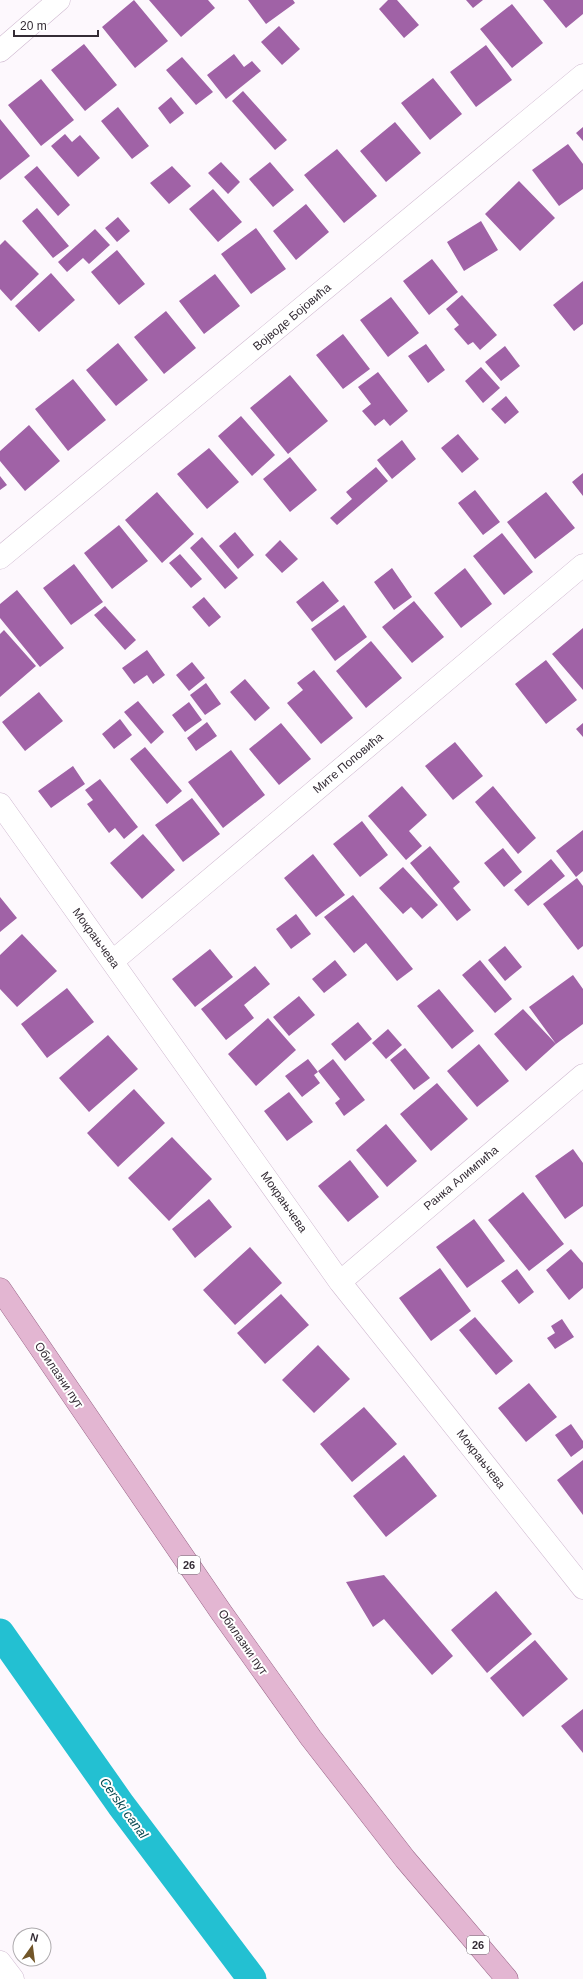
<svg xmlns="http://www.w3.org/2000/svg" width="583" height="1979" font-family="Helvetica,sans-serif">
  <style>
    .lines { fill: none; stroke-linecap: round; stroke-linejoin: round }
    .canal { stroke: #23c0d2; stroke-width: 29 }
    .building { fill: #a062a6 }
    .minor-casing { stroke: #cfb9d0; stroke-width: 23 }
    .major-casing { stroke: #968; stroke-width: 23 }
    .minor { stroke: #fff; stroke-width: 22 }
    .major { stroke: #e3b6d2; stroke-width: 22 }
    .labels { text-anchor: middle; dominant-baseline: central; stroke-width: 4; stroke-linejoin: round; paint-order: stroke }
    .shield { fill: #fff; stroke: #716b72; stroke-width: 1 }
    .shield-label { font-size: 11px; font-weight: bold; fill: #342c35 }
    .street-label { font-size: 12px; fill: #342c35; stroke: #fff }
    .water-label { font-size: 13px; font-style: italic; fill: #06484f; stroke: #fff }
  </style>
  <rect width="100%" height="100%" fill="#fdf8fd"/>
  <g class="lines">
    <!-- canal -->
    <path class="canal" d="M0,1633l121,172 131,174"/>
  </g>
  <!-- building -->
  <path class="building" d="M134,0l34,41 -33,27 -33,-41z
    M149,0h59l7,8 -34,29z
    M248,0h45l2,3 -29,21z
    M388,0h9l22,25 -15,13 -25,-29z
    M466,0h17l-10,8z
    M543,0h40v14l-17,14z
    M512,4l31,39 -31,25 -32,-39z
    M279,26l21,23 -18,16 -21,-23z
    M84,44l33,41 -32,26 -34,-41z
    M486,45l26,35 -36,27 -26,-35z
    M234,54l10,13 8,-6 9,10 -35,28 -19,-24z
    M182,57l31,35 -17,13 -30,-35z
    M433,78l29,36 -32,26 -29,-37z
    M41,79l33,41 -33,26 -33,-41z
    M243,91l44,49 -12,10 -43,-49z
    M171,97l13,16 -14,11 -12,-16z
    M118,107l31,39 -17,13 -31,-38z
    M0,119l30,37 -30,24z
    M395,122l26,31 -35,29 -26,-31z
    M583,127v14l-7,-8z
    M65,134l7,8 8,-7 20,23 -22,19 -27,-31z
    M568,144l15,20v25l-24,17 -27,-36z
    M337,149l40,47 -33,27 -40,-48z
    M221,162l19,20 -12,12 -20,-21z
    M270,162l24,28 -21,17 -24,-28z
    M37,166l33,39 -12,11 -34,-39z
    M172,166l19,20 -22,18 -19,-21z
    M519,181l36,37 -35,33 -35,-37z
    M213,189l29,33 -24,20 -29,-33z
    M306,204l23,28 -33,28 -23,-29z
    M37,208l32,38 -16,12 -31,-37z
    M118,217l12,14 -13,11 -12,-14z
    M481,221l17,29 -34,21 -17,-29z
    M256,228l30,41 -35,25 -30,-40z
    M95,229l15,16 -21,19 -6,-6 -16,14 -9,-10z
    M5,240l34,34 -28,27 -11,-12v-44z
    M117,250l28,34 -26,21 -28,-33z
    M432,259l26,33 -29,23 -26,-34z
    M51,273l24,27 -36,32 -24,-26z
    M215,274l25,32 -36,28 -25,-33z
    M583,281v43l-9,7 -21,-26z
    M462,295l35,40 -17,15 -7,-8 -5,3 -14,-16 5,-4 -13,-16z
    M391,297l28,36 -31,24 -28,-37z
    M166,311l30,37 -32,26 -30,-37z
    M343,334l27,35 -27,20 -27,-34z
    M118,343l30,37 -32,26 -30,-36z
    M426,344l19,26 -17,13 -20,-27z
    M505,346l15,20 -19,15 -16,-19z
    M481,367l19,21 -17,15 -18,-22z
    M378,372l30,39 -18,15 -6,-7 -9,7 -13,-15 9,-7 -13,-17z
    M290,375l38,46 -40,33 -38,-46z
    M73,379l33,41 -38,31 -33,-42z
    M506,396l13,16 -14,12 -14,-15z
    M241,416l34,39 -23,21 -34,-40z
    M29,425l31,36 -35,30 -25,-30v-10z
    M458,434l21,25 -17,14 -21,-25z
    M402,440l14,19 -24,20 -15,-19z
    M209,448l30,34 -32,27 -30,-35z
    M290,457l27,33 -27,22 -27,-33z
    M376,467l12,14 -51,44 -7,-7 22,-19 -6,-7z
    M583,473v23l-11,-14z
    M0,476l7,9 -7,5z
    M475,490l25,32 -17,13 -25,-32z
    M157,492l37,42 -32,29 -37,-43z
    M546,492l29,36 -40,31 -28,-37z
    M119,525l29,36 -36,28 -28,-36z
    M235,532l19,23 -16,14 -19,-23z
    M502,533l31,39 -29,23 -31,-39z
    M202,537l36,41 -13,11 -35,-41z
    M280,540l18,19 -16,14 -17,-18z
    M180,554l22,25 -11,9 -22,-25z
    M74,564l29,38 -32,23 -28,-37z
    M392,568l20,29 -18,13 -20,-28z
    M465,568l27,36 -31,24 -27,-35z
    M323,581l16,20 -27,21 -16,-20z
    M17,590l47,58 -24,19 -40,-49v-14z
    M204,597l17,20 -12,10 -17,-20z
    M414,601l30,36 -32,26 -30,-36z
    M344,605l23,32 -32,24 -24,-32z
    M105,606l31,34 -11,10 -31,-35z
    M583,628v62l-31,-36z
    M4,630l32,36 -36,31v-63z
    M371,641l31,37 -36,30 -30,-37z
    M147,650l18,25 -12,9 -6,-9 -13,9 -12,-16z
    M546,660l31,40 -31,24 -31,-40z
    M192,662l13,16 -16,13 -13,-16z
    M314,670l39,48 -32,26 -34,-41 16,-13 -6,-7z
    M245,679l25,29 -15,13 -25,-29z
    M206,683l15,21 -16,11 -15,-20z
    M39,692l24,29 -38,30 -23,-29z
    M138,701l26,31 -13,12 -27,-32z
    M189,702l13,18 -17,12 -13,-17z
    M120,719l12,16 -18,14 -12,-15z
    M207,722l10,14 -21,15 -9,-13z
    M281,723l30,36 -32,26 -30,-36z
    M583,723v14l-7,-8z
    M455,742l28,34 -30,24 -28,-34z
    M145,747l37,44 -15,13 -37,-45z
    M231,750l34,45 -42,33 -35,-46z
    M73,766l12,18 -34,24 -13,-17z
    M100,779l38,48 -14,12 -9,-11 -6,5 -22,-29 6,-4 -8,-10z
    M402,786l25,29 -18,16 13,15 -16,14 -38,-44z
    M493,786l43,52 -18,16 -43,-52z
    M192,798l28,36 -37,28 -28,-37z
    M362,821l26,34 -28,22 -27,-33z
    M583,830v41l-7,6 -20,-26z
    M143,834l32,36 -33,29 -32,-36z
    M430,846l30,36 -7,6 18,22 -14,11 -47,-58z
    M503,848l19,24 -18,15 -20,-24z
    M313,854l32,41 -29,22 -32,-39z
    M551,859l14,17 -37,30 -14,-16z
    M403,867l35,38 -16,14 -11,-12 -8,7 -24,-26z
    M577,878l6,8v60l-5,4 -35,-46z
    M353,895l60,74 -16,12 -31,-38 -12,10 -30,-36z
    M0,897l17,21 -17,14z
    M296,914l15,20 -20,15 -15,-20z
    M22,934l35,37 -40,36 -17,-18v-34z
    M505,946l17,21 -17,14 -17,-21z
    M210,949l23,28 -38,30 -23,-28z
    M335,960l12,15 -23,18 -12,-14z
    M480,960l32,39 -17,14 -33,-38z
    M255,966l15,18 -26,21 10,13 -28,22 -25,-31z
    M573,975l10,14v35l-27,20 -27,-37z
    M67,988l27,34 -47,36 -26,-34z
    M439,989l35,42 -22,18 -35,-43z
    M299,996l16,19 -26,21 -16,-19z
    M523,1009l33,35 -30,27 -32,-37z
    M268,1018l28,32 -40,36 -28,-32z
    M358,1022l14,17 -27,22 -14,-17z
    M388,1029l14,16 -16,14 -14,-16z
    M108,1035l30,34 -49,43 -30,-34z
    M479,1044l30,37 -32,26 -30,-36z
    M405,1048l25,30 -16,12 -24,-30z
    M308,1059l10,13 -4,3 6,8 -18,14 -17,-21z
    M333,1059l32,41 -21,16 -9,-13 5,-4 -22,-28z
    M437,1083l31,36 -37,32 -31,-37z
    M134,1089l31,34 -47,44 -31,-34z
    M289,1092l24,30 -26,19 -23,-30z
    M386,1124l31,37 -30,26 -31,-37z
    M172,1137l40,42 -43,42 -41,-43z
    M573,1149l10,14v43l-18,13 -30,-43z
    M350,1160l29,37 -31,25 -30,-36z
    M523,1192l41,52 -35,27 -41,-51z
    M209,1199l23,28 -37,31 -23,-29z
    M474,1219l31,42 -38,27 -31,-41z
    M250,1247l32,36 -47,42 -32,-35z
    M571,1249l12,14v25l-14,12 -23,-30z
    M440,1268l31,43 -40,30 -32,-43z
    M517,1269l17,23 -15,12 -18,-23z
    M281,1294l28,31 -44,39 -28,-31z
    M475,1317l38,44 -17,14 -37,-45z
    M562,1319l12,18 -19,12 -8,-11 8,-5 -4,-7z
    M318,1345l32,34 -36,34 -32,-33z
    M529,1383l28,34 -31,25 -28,-34z
    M364,1407l33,37 -45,38 -32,-38z
    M571,1424l12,17v7l-12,9 -16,-22z
    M404,1455l33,41 -51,41 -33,-41z
    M583,1460v55l-26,-35z
    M384,1575l69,81 -21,19 -48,-56 -11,8 -27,-45z
    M496,1591l36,43 -45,39 -36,-43z
    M535,1640l33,39 -45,38 -33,-39z
    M583,1709v44l-22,-27z"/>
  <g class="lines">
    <!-- minor casing -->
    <g class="minor-casing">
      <path id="minor" d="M0,51l59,-51
        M0,558l583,-483
        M0,804l340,478 243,306
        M113,961l470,-396
        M340,1282l243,-207
        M0,1962l13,17"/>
    </g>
    <!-- major casing -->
    <g class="major-casing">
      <path id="major" d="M0,1289l221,323 90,126 94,121 102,120"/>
    </g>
    <!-- minor -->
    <use href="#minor" class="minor"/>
    <!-- major -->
    <use href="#major" class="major"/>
  </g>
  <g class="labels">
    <!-- shield labels -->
    <g class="shield">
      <rect x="178" y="1556" width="22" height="18" rx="3"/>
      <rect x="467" y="1936" width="22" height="18" rx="3"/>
    </g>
    <g class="shield-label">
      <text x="189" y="1565">26</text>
      <text x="478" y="1945">26</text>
    </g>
    <!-- street labels -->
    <g class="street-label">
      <text transform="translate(292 317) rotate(-40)">Војводе Бојовића</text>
      <text transform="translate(348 763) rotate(-40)">Мите Поповића</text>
      <text transform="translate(96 938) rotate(54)">Мокрањчева</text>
      <text transform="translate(461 1178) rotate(-40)">Ранка Алимпића</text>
      <text transform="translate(284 1202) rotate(55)">Мокрањчева</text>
      <text transform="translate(59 1375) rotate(56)">Обилазни пут</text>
      <text transform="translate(481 1459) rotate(52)">Мокрањчева</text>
      <text transform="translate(243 1642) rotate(55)">Обилазни пут</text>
    </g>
    <!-- water labels -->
    <g class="water-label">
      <text transform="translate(124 1808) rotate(54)">Cerski canal</text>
    </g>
  </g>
  <!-- north arrow -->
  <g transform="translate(32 1947) rotate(14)"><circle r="19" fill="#ffffff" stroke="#aeabae"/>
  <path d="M0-3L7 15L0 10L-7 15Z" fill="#725629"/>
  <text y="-6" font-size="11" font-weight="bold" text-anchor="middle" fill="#342c35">N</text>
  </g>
  <!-- scale -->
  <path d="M14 30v6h84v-6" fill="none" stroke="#342c35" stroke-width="2"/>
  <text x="20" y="30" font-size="12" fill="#342c35" stroke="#ffffff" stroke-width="3" paint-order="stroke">20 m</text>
</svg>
